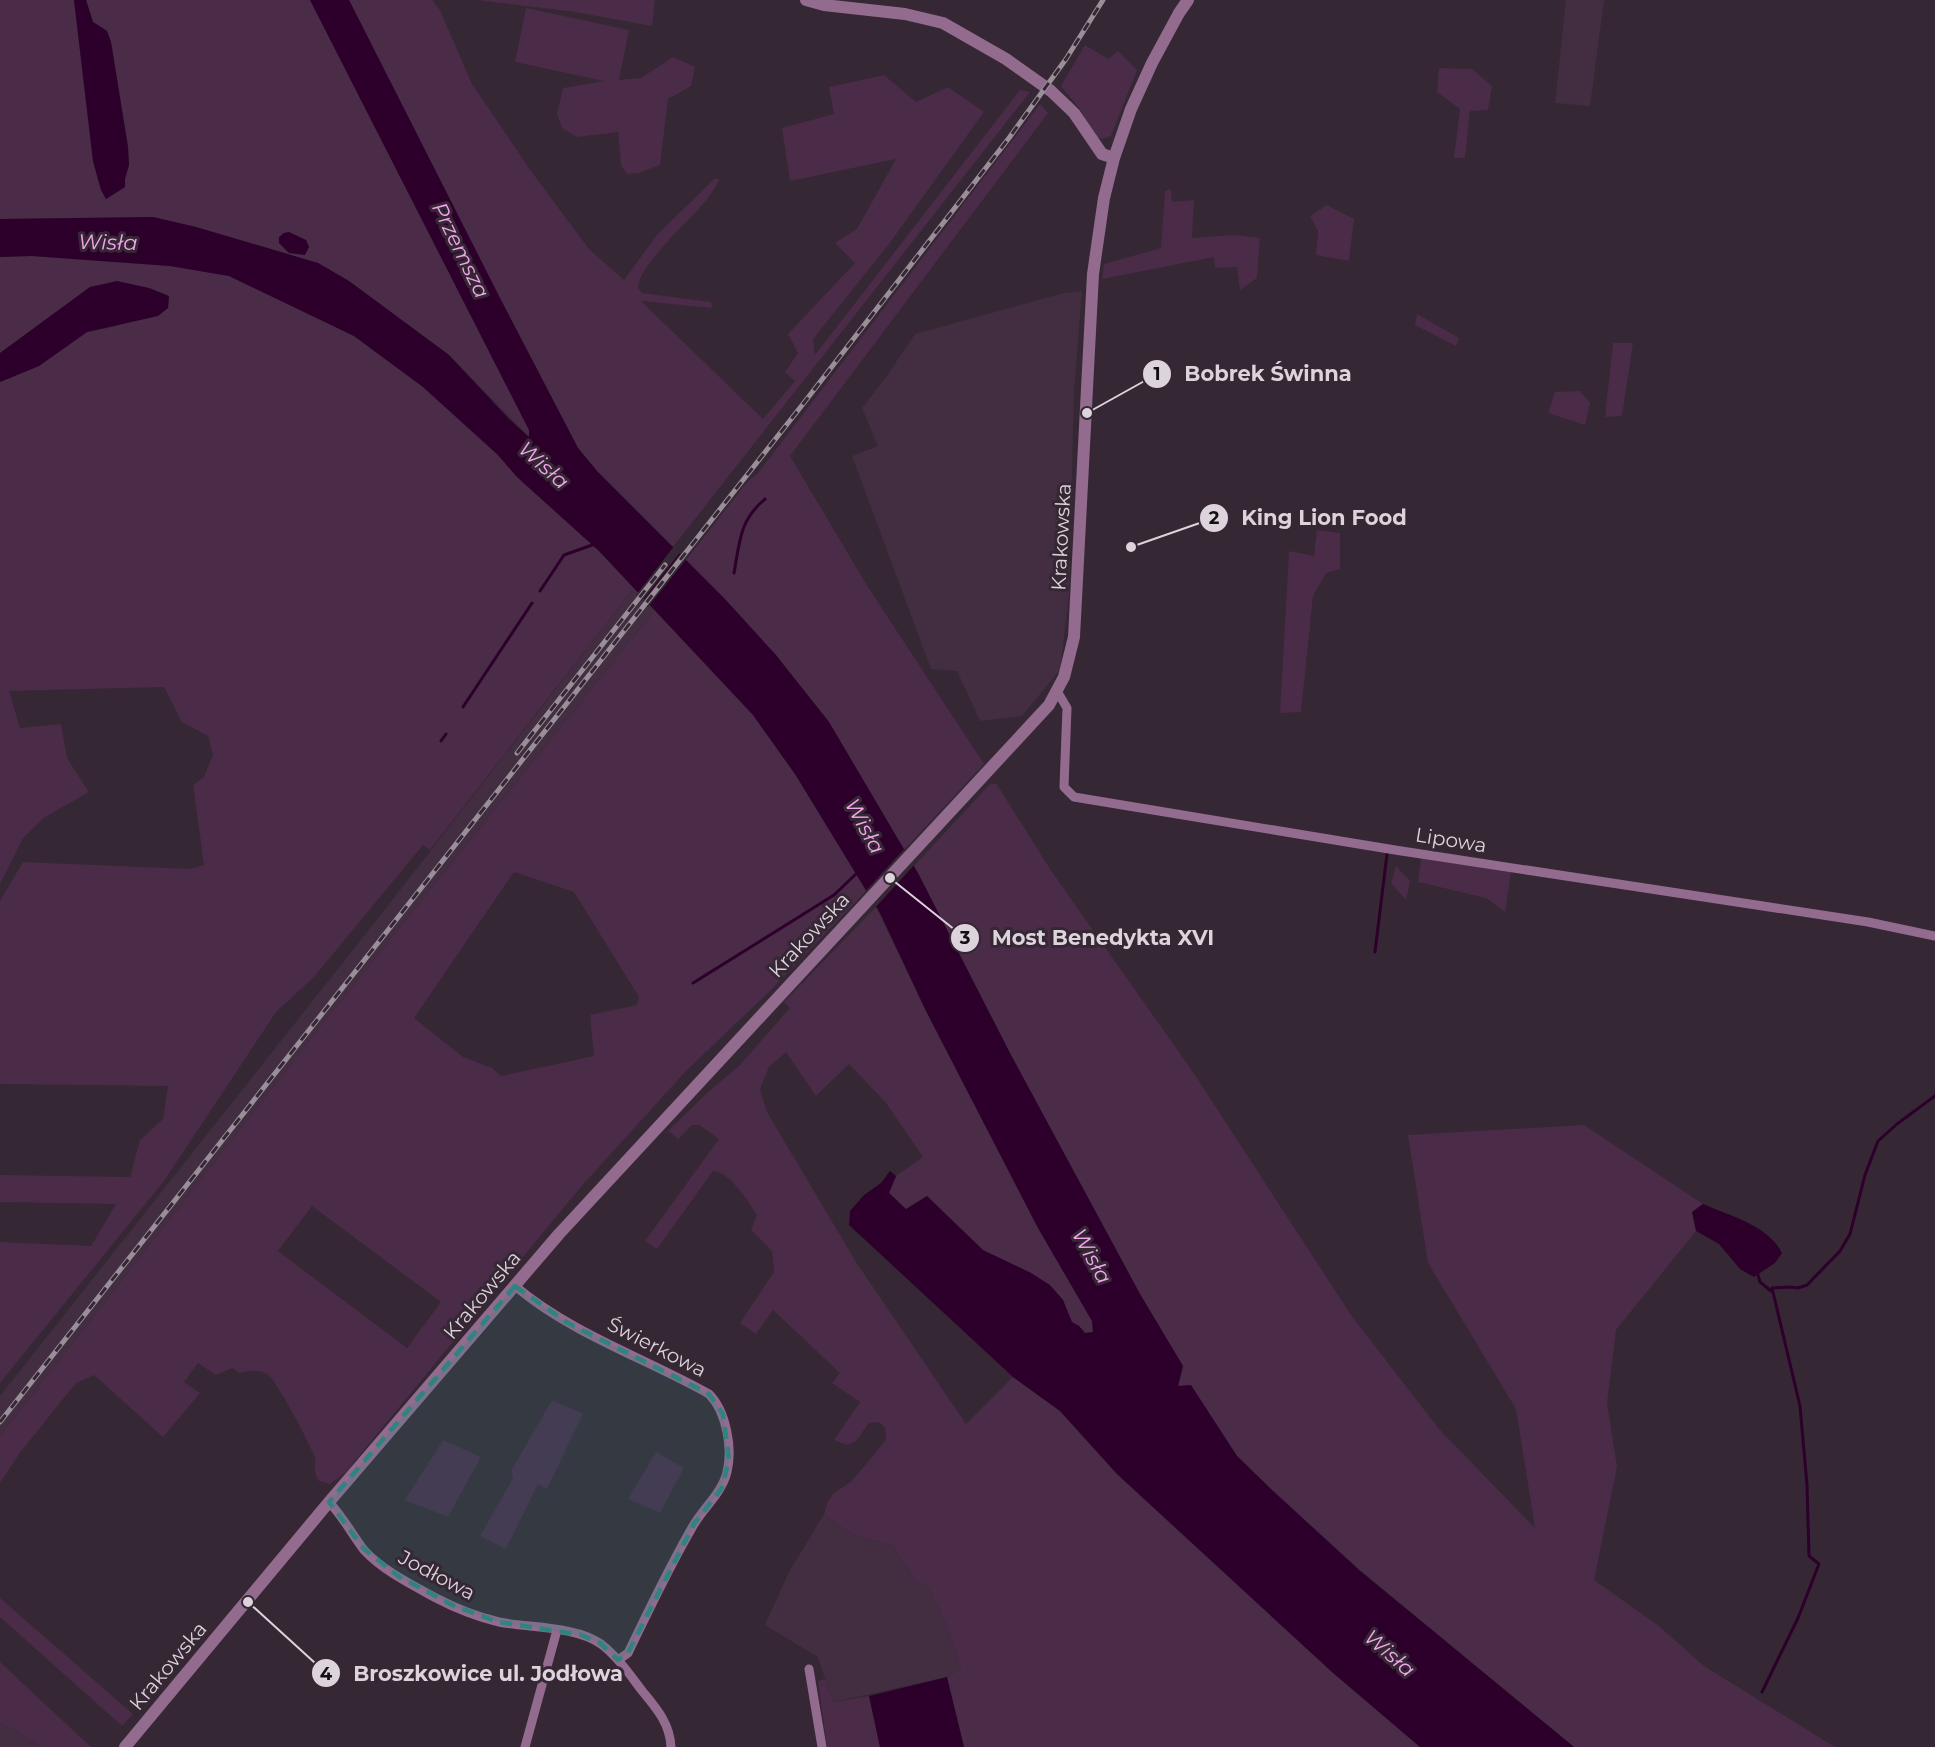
<svg xmlns="http://www.w3.org/2000/svg" width="1935" height="1747" font-family="Montserrat,sans-serif">
  <style>
    .built { fill: #422e40 }
    .green { fill: #4a2b48; fill-rule: evenodd }
    .water { fill: #2c002b }
    .pier { fill: #362734 }
    .lines { fill: none; stroke-linecap: round; stroke-linejoin: round }
    .stream { stroke: #2c002b; stroke-width: 3 }
    .minor { stroke: #936b8f; stroke-width: 9 }
    .tertiary { stroke: #936b8f; stroke-width: 12 }
    .rail-casing { stroke: #9a8e99; stroke-width: 5 }
    .rail { stroke: #362734; stroke-width: 3; stroke-dasharray: 9; stroke-linecap: butt }
    .marked { fill: #2e847e; fill-opacity: 0.2; stroke: #2e847e; stroke-width: 4.5; stroke-dasharray: 12 8; stroke-linejoin: round }
    .labels { text-anchor: middle; dominant-baseline: central; stroke-width: 6; stroke-linejoin: round; paint-order: stroke }
    .street-label { font-size: 20px; fill: #ddd3dc; stroke: #362734 }
    .water-label { font-size: 21px; font-style: italic; fill: #f2a5ec; stroke: #362734 }
    .leader { fill: none; stroke: #ddd3dc; stroke-width: 2 }
    .callout-dot { fill: #ddd3dc; stroke: #362734; stroke-width: 2 }
    .mark-label { font-size: 18px; text-anchor: middle; font-weight: bold; fill: #111 }
    .callout-label { font-size: 21px; text-anchor: middle; font-weight: bold; fill: #ddd3dc; stroke: #362734; stroke-width: 6; stroke-linejoin: round; paint-order: stroke }
  </style>
  <rect width="100%" height="100%" fill="#362734"/>
  <!-- built -->
  <path class="built" d="M1566,0h38l-14,106 -35,-3z
    M1082,291l-8,101 -5,203 -9,75 -38,46 -42,5 -23,-50 -26,-2 -79,-213 26,-10 -16,-38 24,-31 29,-43 149,-41z
    M634,588l21,22 -336,418 -319,408v-40l390,-493z
    M824,1514l27,20 42,12 21,33 15,8 18,40 14,41 -14,9 -114,25 -15,-45 -53,-32 24,-53z
    M0,1722l42,25h-42z"/>
  <!-- green -->
  <path class="green" d="M0,0h74l19,161 8,29 5,9 19,-12v-8l4,-14 -1,-18 -17,-105 -4,-11 -14,-9 -7,-22h224l219,430v7l-80,-82 -100,-74 -31,-18 -122,-36 -43,-10 -153,2z
    M349,0h83l8,10 32,74 59,87 58,78 35,31 33,-45 57,-56h6c-5,8 -10,17 -16,24 -16,19 -65,62 -66,85l4,5 69,9 1,6 -71,-7 122,118 32,-38 -10,-9 13,-19 -10,-19 67,-71 -20,-20 22,-14 39,-70 -106,22 -8,-53 52,-14 -5,-27 55,-12 32,27 32,-15 36,25 -95,132 -76,95 2,16 205,-265 10,2 -357,455 -76,-76 -19,-23 -78,-150z
    M477,0h178l-3,26 -77,-14z
    M526,8l103,22 -10,50 22,-2 32,-21 22,10 -4,19 -23,13 -8,66 -21,8 -12,1 -6,-9 -3,-33 -41,5 -15,-9 -5,-14 6,-26 41,-7 -89,-19z
    M1085,45l23,14 10,-8 19,19 -26,66 -8,3 -8,-2 -15,-28 -19,-23z
    M1439,68l33,1 20,17 -4,24 -18,1 -5,47h-11l6,-49 -23,-17z
    M1040,104l8,9 -258,343 78,131 116,177 -80,86 -75,-128 -54,-67 -89,-95 61,-78 11,-9z
    M1171,189l1,13 22,-2 -2,38 42,-3 26,3 -3,40 -17,12 -3,-23 -22,1 -1,-11 -112,22 2,-15 57,-16 4,-57z
    M1327,205l27,14 -5,42 -33,-6 2,-24 -8,-15z
    M32,256l138,10 59,10 125,60 69,51 75,68 19,22 82,74 35,37 -204,262 -7,-5 -109,132 -38,35 -112,169 -164,202v-141l91,4 25,-42 -116,-2v-27l130,2 10,-37 23,-21 5,-33 -168,-2v-183l23,-39 167,7 14,-4 -11,-80 11,-8 9,-22 -5,-19 -26,-14 -18,-35 -155,4 11,37 41,-4 6,34 22,34 -44,25 -22,21 -23,46v-502l39,-16 48,-34 26,-5 55,-19 1,-12 -20,-8 -59,-1 -90,66v-96z
    M1417,314l42,24 -3,8 -41,-21z
    M1613,343h20l-11,73 -17,1z
    M1580,391l10,12 -5,22 -37,-12 7,-21z
    M1317,530l23,3v36l-14,4 -13,23 -12,116 -21,1 9,-162 25,5z
    M655,610l98,105 42,59 71,117 -96,100 -84,80 -107,118 -234,284 -15,11 -11,-3c-8,-13 -1,-16 -5,-26 -6,-14 -37,-75 -47,-81 -9,-5 -18,-3 -27,-1l-8,-5 -16,7 -18,-12 -14,19 16,11 -37,44 -69,-62 -18,8 -57,71 -19,29v-47l319,-408zM514,872l60,20 65,105 -2,8 -47,10 4,41 -93,20 -9,-8 -29,-11 -49,-39zM312,1206l129,96 -34,46 -129,-97z
    M996,783l56,89 143,203 156,240 88,114 96,99 -19,-119 -88,-146 -20,-128 176,-10 119,79 -11,8 4,19 -80,99 -9,73 10,64 -23,113 65,46 45,40 131,81h-261l-214,-177 -88,-80 -35,-34 -46,-70 -13,1 5,-21 -43,-72 -129,-239 -97,-189 75,-81z
    M1421,858l90,14 -6,40 -19,-14 -68,-16z
    M1396,866l14,15 -4,19 -15,-17z
    M876,907l50,104 112,217 54,93 1,11 -8,1 -6,-7 -8,-4 -8,-22 -32,-27 -48,-22 -56,-54 -21,13 -17,-17 7,-17 27,-19 -37,-54 -37,-39 -33,32 -30,-44 -17,15 -9,22 7,23 89,150 110,162 47,-47 47,34 57,63 215,198 88,75h-456l-17,-70 14,-9 -14,-41 -18,-39 -15,-9 -21,-33 -42,-12 -27,-20 4,-13 6,-8 18,-12 34,-41 -1,-12 -6,-6 -10,1 -13,18 -9,4 -13,-5 26,-38 -28,-19 8,-10 -67,-63 -17,24 -16,-11 34,-51 -2,-21 -21,-21 6,-15c-10,-15 -26,-42 -44,-44l-56,78 -12,-8 74,-102 -20,-14h-7l-14,14 -10,-8 40,-39 31,-26 51,-58 -6,-6z
    M552,1400l31,14 -36,75 -9,-5 -32,65 -26,-13 33,-58 -2,-7z
    M443,1440l38,17 -33,60 -43,-17z
    M656,1452l28,16 -24,45 -32,-14z
    M0,1598l133,116 -11,12 -122,-109z
    M0,1661l1,2 90,84h-49l-42,-25z
    M825,1679l8,23 36,-6 11,51h-53l-9,-66z"/>
  <!-- water -->
  <path class="water" d="M74,0h12l7,22 14,9 4,11 17,105 1,18 -4,14v8l-19,12 -5,-9 -8,-29z
    M310,0h39l151,298 78,150 19,23 127,127 52,57 53,67 89,151 93,182 129,239 43,72 -5,20 13,-1 46,71 35,34 87,80 215,177h-154l-88,-75 -215,-198 -57,-63 -47,-34 -164,-152 1,-14 14,-16 17,-12 9,-12 6,5 -7,17 17,16 21,-13 56,54 48,23 19,12 13,15 9,22 7,4 6,7 8,-1 -1,-11 -54,-93 -112,-217 -46,-98 -85,-139 -42,-59 -154,-164 -82,-74 -19,-22 -75,-68 -69,-51 -125,-60 -59,-10 -138,-10 -32,1v-38l153,-2 43,10 122,36 31,18 100,74 59,63 21,19v-7z
    M289,232l17,8 3,7 -4,8 -16,-2 -10,-10v-6l5,-4z
    M117,281l32,7 20,8 -1,12 -10,8 -71,16 -48,34 -39,16v-29l90,-66z
    M1703,1204c27,12 65,21 79,49l-7,10 -21,14 -14,-8 -21,-25 -23,-13 -4,-19z
    M947,1677l17,70h-84l-11,-51z"/>
  <!-- pier -->
  <path class="pier" d="M675,545l6,6 -39,50 -6,-6z
    M682,552l6,5 -40,50 -5,-6z
    M906,847l10,16 -42,46 -10,-16z"/>
  <g class="lines">
    <!-- stream -->
    <path class="stream" d="M734,573c6,-32 5,-52 31,-74
      M540,591l24,-36 31,-11
      M463,707l69,-104
      M441,741l5,-7
      M1375,952l12,-98
      M693,983l141,-88 22,-21
      M1758,1275l2,7 11,9
      M1762,1692l36,-74 21,-54 -10,-8 -2,-71 -7,-79 -28,-118 18,-1 8,1 9,-3 33,-34 10,-17 15,-59 13,-34 19,-17 38,-28"/>
    <!-- minor -->
    <path class="minor" d="M1057,691l10,17 -3,79 10,10 321,53 473,72 67,14
      M515,1286c57,48 130,72 194,108 17,17 24,54 18,78 -5,21 -23,35 -34,54 -24,41 -44,84 -65,127l-10,7
      M329,1502c14,15 23,32 35,48 18,20 48,35 72,48 19,10 42,19 63,24 30,6 77,4 102,22 17,13 29,31 42,48 14,17 27,32 28,55
      M809,1669l13,78
      M525,1747l32,-117"/>
    <!-- tertiary -->
    <path class="tertiary" d="M806,0l18,5 81,9 38,9 63,36 45,32 23,22 28,41 12,4
      M125,1747l204,-245 230,-268 490,-529 15,-28 10,-40 19,-363 11,-76 10,-40 17,-49 21,-46 27,-50 9,-13"/>
    <!-- rail casing -->
    <g class="rail-casing">
      <path id="rail" d="M517,753l148,-188
        M0,1422l803,-1018 206,-266 57,-79 37,-59"/>
    </g>
    <!-- rail -->
    <use href="#rail" class="rail"/>
  </g>
  <!-- marked area -->
  <path class="marked" d="M515,1286l53,37 141,71 14,20 6,45 -7,29 -28,36 -66,129 -10,7 -18,-17 -19,-8 -83,-13 -46,-17 -54,-29 -34,-27 -35,-47z"/>
  <g class="labels">
    <!-- street labels -->
    <g class="street-label">
      <text transform="translate(1061 537) rotate(-87)">Krakowska</text>
      <text transform="translate(1451 840) rotate(9)">Lipowa</text>
      <text transform="translate(809 935) rotate(-47)">Krakowska</text>
      <text transform="translate(482 1295) rotate(-50)">Krakowska</text>
      <text transform="translate(657 1347) rotate(27)">Świerkowa</text>
      <text transform="translate(437 1575) rotate(28)">Jodłowa</text>
      <text transform="translate(168 1666) rotate(-50)">Krakowska</text>
    </g>
    <!-- water labels -->
    <g class="water-label">
      <text transform="translate(108 242) rotate(1)">Wisła</text>
      <text transform="translate(461 250) rotate(64)">Przemsza</text>
      <text transform="translate(544 465) rotate(42)">Wisła</text>
      <text transform="translate(865 826) rotate(61)">Wisła</text>
      <text transform="translate(1092 1256) rotate(61)">Wisła</text>
      <text transform="translate(1390 1653) rotate(41)">Wisła</text>
    </g>
  </g>
  <!-- callouts -->
  <path class="leader" d="M1087 413L1157 374M1131 547L1214 518M890 878L965 938M248 1602L326 1673"/>
  <g class="callout-dot">
    <circle cx="1087" cy="413" r="6"/>
    <circle cx="1131" cy="547" r="6"/>
    <circle cx="890" cy="878" r="6"/>
    <circle cx="248" cy="1602" r="6"/>
    <circle cx="1157" cy="374" r="15"/>
    <circle cx="1214" cy="518" r="15"/>
    <circle cx="965" cy="938" r="15"/>
    <circle cx="326" cy="1673" r="15"/>
  </g>
  <g class="mark-label">
    <text x="1157" y="380">1</text>
    <text x="1214" y="524">2</text>
    <text x="965" y="944">3</text>
    <text x="326" y="1680">4</text>
  </g>
  <g class="callout-label">
    <text x="1268" y="381">Bobrek Świnna</text>
    <text x="1324" y="525">King Lion Food</text>
    <text x="1103" y="945">Most Benedykta XVI</text>
    <text x="488" y="1681">Broszkowice ul. Jodłowa</text>
  </g>
</svg>
